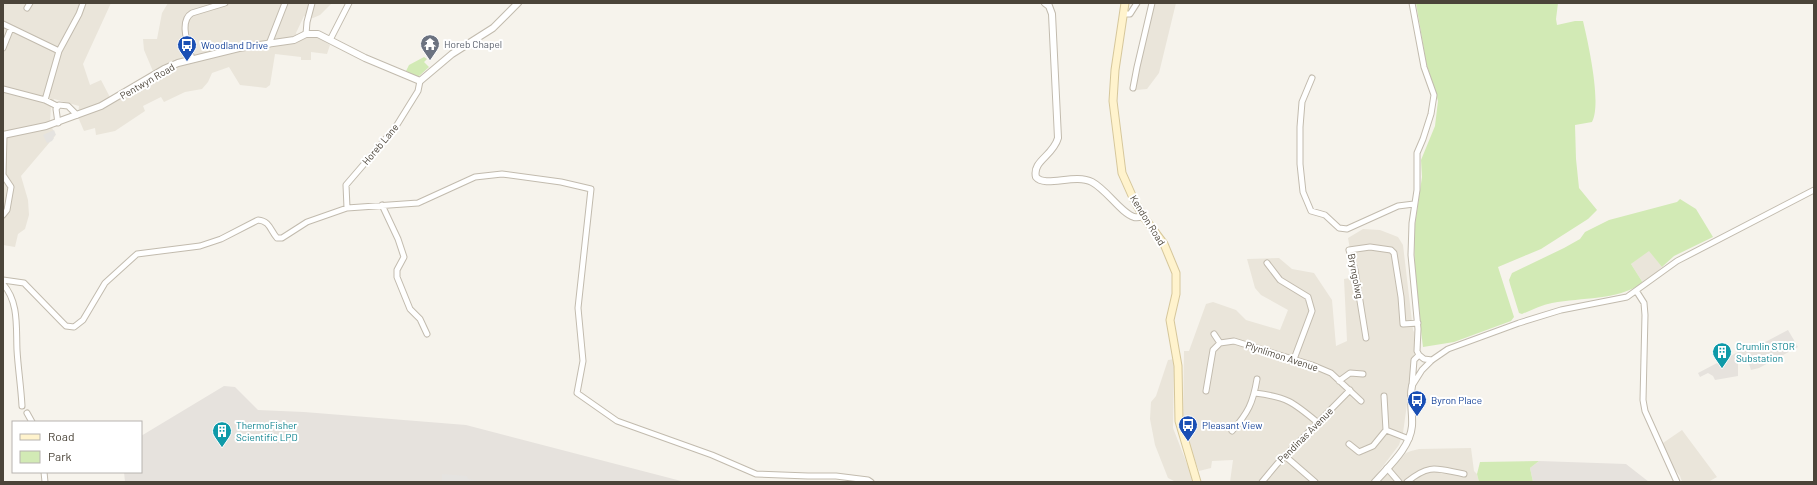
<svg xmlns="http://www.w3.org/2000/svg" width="1817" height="485" font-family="Barlow,sans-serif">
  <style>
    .residential { fill: #eae5da }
    .industrial { fill: #e6e2dd }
    .green { fill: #d2eab5 }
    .parking { fill: #e5e3e0 }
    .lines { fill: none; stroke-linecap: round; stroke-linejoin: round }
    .minor-casing { stroke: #c2bbae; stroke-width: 7 }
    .tertiary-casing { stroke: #c2bbae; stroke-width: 8 }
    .secondary-casing { stroke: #d6c79b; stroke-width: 9 }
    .minor { stroke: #fff; stroke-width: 5 }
    .tertiary { stroke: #fff; stroke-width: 6 }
    .secondary { stroke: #fff3cd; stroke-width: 7 }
    .labels { text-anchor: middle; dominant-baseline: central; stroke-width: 4; stroke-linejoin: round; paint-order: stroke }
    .worship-label { font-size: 10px; fill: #5b616d; stroke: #fff; text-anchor: start }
    .transit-label { font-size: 10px; fill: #164399; stroke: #fff; text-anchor: start }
    .street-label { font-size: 10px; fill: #4b4439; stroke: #fff }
    .culture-label { font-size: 10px; fill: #0d838f; stroke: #fff; text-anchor: start }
  </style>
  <rect width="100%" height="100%" fill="#f6f3ec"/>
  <!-- residential -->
  <path class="residential" d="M3,3h108l-28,61 7,21 11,-5 12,23 42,-27 -11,-26 -1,-11h14l5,-26 6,-10h164l-12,12 -7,3 -9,-2 -8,17 2,8 15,-6 17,10 -3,9 -16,-2v8h-10v-3l-26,-3 -5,31 -4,3 -26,-3 -11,-18 -17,6 -4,9 -6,7 -17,3 -21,10 -3,-5 -18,9 2,5 -30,20 -19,4 -1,-7 -11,3 -6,-14 1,-11 -25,-7 -3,7 -1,15 5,15 -34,40 7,24 1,15 -4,14 -7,5 -3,13 -12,-2z
    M1155,3h21l-17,70 -12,16 -11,1 2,-22z
    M1363,229l17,1 18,7 5,8 10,85 1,2v21l-11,80 -4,12 -28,37h-141l3,-22 -21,1 -1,7 -12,3 -10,-26 -6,-23 1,-71h5l17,-47 7,-2 23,8 10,10 34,10 8,-20 -27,-15 -6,-7 -8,-29 32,-1 13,11 22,4 18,27 4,46 11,-5 -3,-62 11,-2 -7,-39z
    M1649,250l13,17 -17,16h-2l-12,-19z
    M1174,359l-1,69 21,54h-18l-8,-4 -13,-33 -5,-26 1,-17 5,-6 12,-36z
    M1682,430l35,47 -9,5h-26l-2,-6 -9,-11 -8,-22z
    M1471,448l3,23 3,3 2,8h-99l26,-29 5,-2 8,-2z"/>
  <!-- industrial -->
  <path class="industrial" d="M1788,330l10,17 -39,21 -8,2 -4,-12h-7l-2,2v16l-23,4 -2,-4 -5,-3 -8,4 -2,-4 42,-22 10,-1z
    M224,386l11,1 23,23 46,2 162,13 219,57h-560l-1,-10h17v-36z
    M1539,461l87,3 23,18h-116l-3,-14z"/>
  <!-- green -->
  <path class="green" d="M1416,3h142l-2,16 1,6 18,-4h8c5,21 19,83 9,101l-17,3 1,34 3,29 18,22 -9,9 -47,30 -43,18 16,50 -3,4 -57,21 -31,5 -8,-64 -1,-52 8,-54 -1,-17 14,-34 3,-25 -12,-39z
    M424,57l3,2 -3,3 5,5 -11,10 -12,-6 3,-6z
    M1680,199l16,10 17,28 -39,19 -12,11 -13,-16 -18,13 12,19c-28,18 -60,14 -91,20 -10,2 -20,7 -30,11l-3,-1 -9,-29 -1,-4 3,-7 52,-25 16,-9 5,-7 24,-12 68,-18z
    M1539,461l-9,7 3,14h-54l-2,-8 3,-12z"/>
  <!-- parking -->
  <path class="parking" d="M54,130l2,5 -3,2 1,1 -2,3 -5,2 -4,-8z
    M442,474l25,2 1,3 19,3h-45z"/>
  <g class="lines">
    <!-- minor casing -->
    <g class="minor-casing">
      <path id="minor" d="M27,8l3,-5
        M1123,14h7l7,-11
        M3,24l56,27
        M306,34l1,-12 5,-19
        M330,40l19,-37
        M269,44l16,-41
        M3,48l8,-20
        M192,59c-3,-12 -14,-38 0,-46l33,-10
        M1312,78l-10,24 -2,25v37l3,28 8,19 14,4 14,13 8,1 51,-23 16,-2
        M1133,88l4,-21 15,-64
        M3,89l42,11 12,6
        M45,100l14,-49 20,-37 4,-11
        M58,123l-2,-14 3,-4 9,1 9,9
        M3,175l1,-40
        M382,205l16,34 6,18 -7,13v7l13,32 10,10 7,15
        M347,208l-1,-23 49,-57 23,-37 2,-10
        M3,215l4,-5 4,-23 -8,-12
        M1267,263l13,17 28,17 4,14 -18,48
        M3,280l21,3 37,38 5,5 8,1 9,-7 22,-37 32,-29 63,-8 21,-7 37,-19c12,1 12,10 19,18h5l25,-16 40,-14 71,-5 57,-26 27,-3 59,8 30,7 -13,119 5,53 -6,32 40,28 95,34 44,19 52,2h28l32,4 3,2
        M3,284c16,18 13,43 14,66 1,18 4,37 5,56
        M1637,292l7,11 1,12 -2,85 2,11 32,71
        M1214,334l6,9 14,-2 78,24 19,8 30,28
        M1366,338l-11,-68 -6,-20 21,-3 21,3 3,3 7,44 2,27 15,-1
        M1419,355l5,4 8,1
        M1339,381l11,-8 13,1
        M1412,385l2,-25 5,-5 -2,-4 1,-22 -7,-74 1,-32 5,-33v-37l6,-14 8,-25 3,-19 -10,-28 -12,-64
        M1412,386l10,-16 10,-10 16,-11 71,-26 42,-13 66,-13 50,-36 137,-71
        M1206,391l7,-41 7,-7
        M1255,393c32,4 38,9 62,29
        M1384,396l2,34
        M27,413l5,9
        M1232,431c16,-18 21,-28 25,-52
        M1349,444l10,8 14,-6 13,-16 23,9
        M1285,456l30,26
        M1387,468l12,14
        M44,472l1,10
        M1262,482l15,-18 73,-74
        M1407,482c23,-19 30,-13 57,-8"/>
    </g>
    <!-- tertiary casing -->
    <g class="tertiary-casing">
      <path id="tertiary" d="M1045,3l4,3 3,8 6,124c-5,18 -26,23 -22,39 9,11 39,-4 56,5 15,8 29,31 42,35 4,1 6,0 9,-1
        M3,135l43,-9 55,-20 63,-37 14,-6 61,-15 55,-8 12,-6h12l47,24 55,23 32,-27 41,-26 25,-25
        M1375,482c14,-16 35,-34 37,-56 1,-14 -3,-27 0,-40"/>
    </g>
    <!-- secondary casing -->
    <g class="secondary-casing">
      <path id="secondary" d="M1125,3l-10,67 -2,31 9,72 12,27 9,16 21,28 12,29v21l-6,26 8,46 1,55 18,61"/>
    </g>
    <!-- minor -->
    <use href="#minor" class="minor"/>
    <!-- tertiary -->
    <use href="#tertiary" class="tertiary"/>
    <!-- secondary -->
    <use href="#secondary" class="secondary"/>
  </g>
  <!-- icons -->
  <defs>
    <g id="temple-pin" transform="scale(1)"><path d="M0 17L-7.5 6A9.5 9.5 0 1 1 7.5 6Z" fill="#6b7280" stroke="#fff"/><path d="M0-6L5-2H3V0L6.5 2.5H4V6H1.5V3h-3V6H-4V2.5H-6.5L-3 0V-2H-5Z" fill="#fff"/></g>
    <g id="bus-pin" transform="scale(1)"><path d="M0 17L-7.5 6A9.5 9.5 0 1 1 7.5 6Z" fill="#1a4fb4" stroke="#fff"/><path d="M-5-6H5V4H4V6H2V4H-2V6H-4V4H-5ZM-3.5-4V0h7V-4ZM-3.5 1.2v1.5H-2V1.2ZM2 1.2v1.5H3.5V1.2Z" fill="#fff"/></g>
    <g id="building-pin" transform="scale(1)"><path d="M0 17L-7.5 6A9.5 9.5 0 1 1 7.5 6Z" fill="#0f9aa8" stroke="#fff"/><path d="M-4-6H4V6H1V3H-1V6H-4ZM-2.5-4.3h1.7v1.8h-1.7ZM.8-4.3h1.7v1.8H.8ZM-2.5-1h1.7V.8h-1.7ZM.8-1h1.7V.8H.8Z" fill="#fff"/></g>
  </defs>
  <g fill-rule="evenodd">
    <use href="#temple-pin" x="430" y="44"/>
    <use href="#bus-pin" x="187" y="45"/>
    <use href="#building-pin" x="1722" y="352"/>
    <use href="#bus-pin" x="1417" y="400"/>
    <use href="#bus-pin" x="1188" y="425"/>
    <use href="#building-pin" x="222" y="431"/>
  </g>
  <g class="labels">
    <!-- worship labels -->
    <g class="worship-label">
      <text x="444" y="44">Horeb Chapel</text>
    </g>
    <!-- transit labels -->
    <g class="transit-label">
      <text x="201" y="45">Woodland Drive</text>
      <text x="1431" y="400">Byron Place</text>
      <text x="1202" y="425">Pleasant View</text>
    </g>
    <!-- street labels -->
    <g class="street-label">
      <text transform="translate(147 81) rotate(-30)">Pentwyn Road</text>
      <text transform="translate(380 144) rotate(-50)">Horeb Lane</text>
      <text transform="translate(1148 220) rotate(58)">Kendon Road</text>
      <text transform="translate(1356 276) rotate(79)">Bryngolwg</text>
      <text transform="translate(1282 356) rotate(18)">Plynlimon Avenue</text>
      <text transform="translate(1305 435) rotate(-45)">Pendinas Avenue</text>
    </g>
    <!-- culture labels -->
    <g class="culture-label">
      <text x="1736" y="346">Crumlin STOR<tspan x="1736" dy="12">Substation</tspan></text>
      <text x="236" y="425">ThermoFisher<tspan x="236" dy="12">Scientific LPD</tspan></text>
    </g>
  </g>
  <!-- border -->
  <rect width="1817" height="485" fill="none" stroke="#4b4439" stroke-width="8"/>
  <!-- legend -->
  <rect x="12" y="421" width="130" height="52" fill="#ffffff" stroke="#b7b4b0"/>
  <rect x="20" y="434" width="20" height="6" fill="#fff3cd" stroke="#b7b4b0"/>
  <text x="48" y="441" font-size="12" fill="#4b4439">Road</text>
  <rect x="20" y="451" width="20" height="12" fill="#d2eab5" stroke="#b7b4b0"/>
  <text x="48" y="461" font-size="12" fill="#4b4439">Park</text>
</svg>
